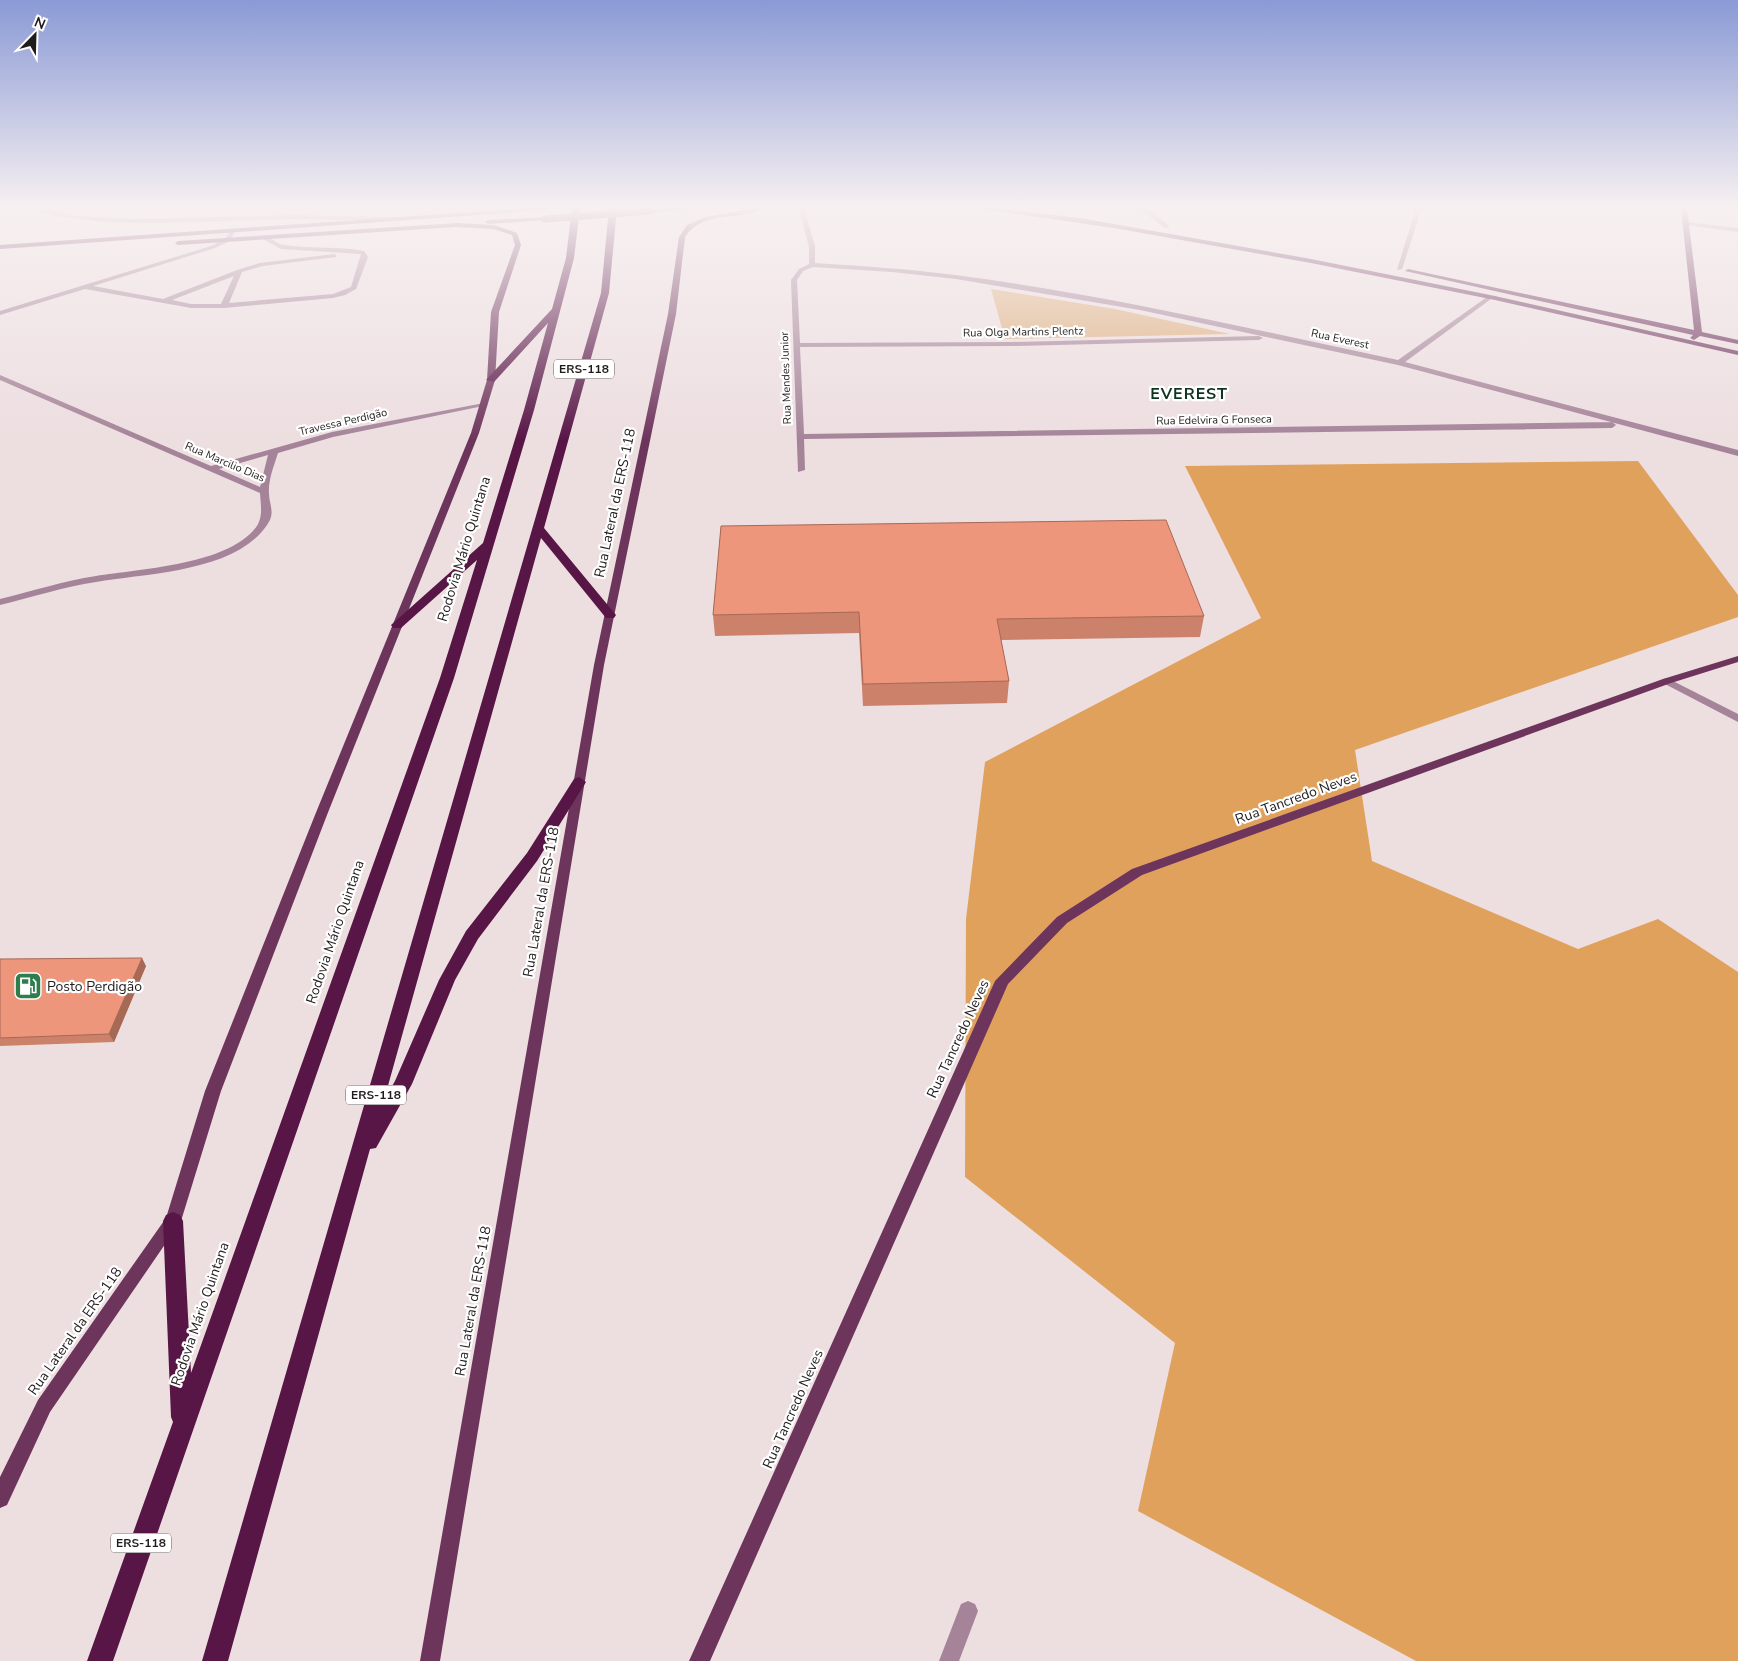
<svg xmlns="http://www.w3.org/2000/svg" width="1738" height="1661" font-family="'Nunito Sans',sans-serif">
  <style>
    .green { fill: #ddae7d }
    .forest { fill: #e0a15d }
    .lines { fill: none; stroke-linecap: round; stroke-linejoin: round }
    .minor { fill: #a58499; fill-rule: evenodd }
    .major { fill: #6e355c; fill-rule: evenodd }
    .highway { fill: #581647; fill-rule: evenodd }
    .major-bridge { stroke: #6e355c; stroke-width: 7 }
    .wall { fill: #cc816a }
    .shaded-wall { fill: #a66956 }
    .building { fill: #ed967b; stroke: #a66956 }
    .labels { text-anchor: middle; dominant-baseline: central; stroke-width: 4.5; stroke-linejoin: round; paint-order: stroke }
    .far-street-label { font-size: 11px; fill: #211c1c; stroke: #fff }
    .shield { fill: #fff; stroke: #646060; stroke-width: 1 }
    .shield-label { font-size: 12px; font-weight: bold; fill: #211c1c }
    .street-label { font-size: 14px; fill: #211c1c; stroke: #fff }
    .poi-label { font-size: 14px; fill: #211c1c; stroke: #fff; text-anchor: start }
    .far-district-label { font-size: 16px; font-weight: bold; letter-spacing: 1px; fill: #0d341d; stroke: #fff }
  </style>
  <rect width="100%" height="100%" fill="#eddee0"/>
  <!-- green -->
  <path class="green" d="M991,289l124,20 115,25 -225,5z"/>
  <!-- forest -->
  <path class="forest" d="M1638,461l100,134v22l-383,133 17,111 206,88 80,-30 80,53v689h-322l-278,-150 37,-168 -210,-166 1,-258 19,-157 276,-144 -76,-152z"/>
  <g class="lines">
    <!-- minor -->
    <path class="minor" d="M31,208h8l39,8 53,3 162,-4 102,2 3,2 -3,2 -102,-2 -135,4 -54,-1 -49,-6z
      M798,208h6l11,38v17c47,3 94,6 140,12 149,19 296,54 443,85l89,-63h4v2l-86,63 333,88v6l-340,-91 -258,-55 -184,-31 -64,-7 -79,-5 -10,4 -6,9 3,63 212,-1 247,-6 4,2 -4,2 -247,6 -212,1 4,87 808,-12 4,3 -4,3 -808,11 1,31 -7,2 -7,-192 8,-11 10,-5v-18z
      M1137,208c13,-1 24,10 33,19l-5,1z
      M1416,208h6l-20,61 -5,1z
      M1687,222l51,6v4l-53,-7z
      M232,229l3,2 -5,10 -15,7 -122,38 70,13 74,-29 23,-7 74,-9 2,1v2l-73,9 -21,6 -13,31 104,-9 18,-7 10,-33 -80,-5 -18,-10v-2c8,-1 13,7 21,8 27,4 54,1 80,6l4,6 -12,32 -11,6 -12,3 -109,10h-33l-106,-19 -85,26v-4l211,-65 14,-7zM234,276l-13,28h-30l-19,-4z
      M0,375l211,91 121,-34 152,-29 4,2 -155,32 -55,16c-4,13 -10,27 -9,41 0,8 5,17 1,26 -28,52 -122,53 -174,62 -32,5 -64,15 -96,23v-6c32,-8 64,-18 96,-23 44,-7 124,-11 156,-44 12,-12 9,-23 8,-39l-260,-113zM268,455l-8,32 -41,-18z
      M1667,678l71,36v8l-75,-39 -1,-2 1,-2z
      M968,1601l7,3 3,7 -19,50h-20l22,-57z"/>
    <!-- major -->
    <path class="major" d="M527,208h24l-3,2 -548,39v-4z
      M675,208h27l-51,5 -3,-2z
      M753,208h11c-24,14 -61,1 -79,29l-9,77 -72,351 -164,996h-20l174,-996 74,-351 11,-77 8,-12 19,-8z
      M974,208h18l88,10 231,41 184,37 243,55v4l-243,-55 -184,-37 -197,-35z
      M1681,208h6l15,124 36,8v4l-38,-8 -6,4 -4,-2 3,-3 -288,-64 3,-2 286,61z
      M545,217l2,3 -59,4 -3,-2 3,-2z
      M458,223l36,2 23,8 4,12 -22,67 -4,68 -16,53 -152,382 -106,276 -40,130 -131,191 -43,93 -7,3v-31l38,-77 128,-182 39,-127 110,-276 156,-382 16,-53 4,-68 24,-67 -3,-10 -19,-6 -38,-2 -277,18 -3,-2 3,-2z
      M1738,656v6l-67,21 -529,192 -75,48 -59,61 -298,677h-21l306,-680 62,-64 75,-48 531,-190z"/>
    <!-- highway -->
    <path class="highway" d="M572,208h8l-6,50 -40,152 -80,268 -341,983h-26l86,-239 -2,-5 -8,-196 3,-6 7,-3 7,3 3,6 8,152 249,-695 37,-118 -76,68h-8l-2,-3 92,-82 41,-133 24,-87 -54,59 -8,-2 66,-71 14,-51z
      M609,208h8l-8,85 -65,235 72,87 -2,3h-8l-65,-80 -157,562 11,-19 44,-101 27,-49 61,-78 47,-74 5,-2 7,5 -49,79 -59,78 -23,41 -43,104 -36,64 -6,1 -142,512h-26l399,-1368z"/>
    <!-- major-bridge -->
    <path class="major-bridge" d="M545,219l106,-8"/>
  </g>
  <!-- wall -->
  <path class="wall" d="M721,526l483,90 -4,21 -199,3 8,41 -2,22 -144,3 -4,-73 -144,3 -2,-21z
    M0,959l146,7 -32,76 -114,4z"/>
  <!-- shaded-wall -->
  <path class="shaded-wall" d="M142,958l4,8 -32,76 -5,-8z"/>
  <!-- building -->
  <path class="building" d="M1166,520l38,96 -207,3 12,62 -146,3 -4,-72 -146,3 8,-89z
    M142,958l-33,76 -109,4v-79z"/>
  <!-- sky -->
  <linearGradient id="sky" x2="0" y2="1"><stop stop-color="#8a9ad5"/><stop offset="0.47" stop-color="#f7f0f1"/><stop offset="1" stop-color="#f7f0f1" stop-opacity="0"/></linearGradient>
  <rect width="1738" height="440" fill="url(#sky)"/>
  <!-- icons -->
  <defs>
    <g id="fuel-square" transform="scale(1.4375)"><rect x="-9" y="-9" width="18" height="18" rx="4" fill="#2e7d4d" stroke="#fff"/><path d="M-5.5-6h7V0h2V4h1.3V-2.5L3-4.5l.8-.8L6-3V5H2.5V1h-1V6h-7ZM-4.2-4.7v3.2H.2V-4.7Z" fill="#fff"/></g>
  </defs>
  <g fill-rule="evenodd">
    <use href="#fuel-square" x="28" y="986"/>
  </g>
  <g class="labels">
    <!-- far-street labels -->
    <g class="far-street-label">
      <text transform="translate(1023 332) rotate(-1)">Rua Olga Martins Plentz</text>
      <text transform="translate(1340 339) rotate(12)">Rua Everest</text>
      <text transform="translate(786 378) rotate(-92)">Rua Mendes Junior</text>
      <text transform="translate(1214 420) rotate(-1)">Rua Edelvira G Fonseca</text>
      <text transform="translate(343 422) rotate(-13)">Travessa Perdigão</text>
      <text transform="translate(225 462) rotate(23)">Rua Marcilio Dias</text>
    </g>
    <!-- shield labels -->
    <g class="shield">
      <rect x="554" y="359.5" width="60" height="19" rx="4"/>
      <rect x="346" y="1085.5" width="60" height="19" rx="4"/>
      <rect x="111" y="1533.5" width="60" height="19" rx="4"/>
    </g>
    <g class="shield-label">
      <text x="584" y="369">ERS-118</text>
      <text x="376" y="1095">ERS-118</text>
      <text x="141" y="1543">ERS-118</text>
    </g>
    <!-- street labels -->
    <g class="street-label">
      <text transform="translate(615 503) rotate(-78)">Rua Lateral da ERS-118</text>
      <text transform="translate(464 549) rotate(-73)">Rodovia Mário Quintana</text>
      <text transform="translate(1296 798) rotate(-20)">Rua Tancredo Neves</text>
      <text transform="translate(541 902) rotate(-80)">Rua Lateral da ERS-118</text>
      <text transform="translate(335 932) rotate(-71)">Rodovia Mário Quintana</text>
      <text transform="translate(958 1039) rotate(-65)">Rua Tancredo Neves</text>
      <text transform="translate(473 1301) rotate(-80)">Rua Lateral da ERS-118</text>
      <text transform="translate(200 1314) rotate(-71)">Rodovia Mário Quintana</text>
      <text transform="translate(75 1331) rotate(-55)">Rua Lateral da ERS-118</text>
      <text transform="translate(793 1409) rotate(-66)">Rua Tancredo Neves</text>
    </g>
    <!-- poi labels -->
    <g class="poi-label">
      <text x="47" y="986">Posto Perdigão</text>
    </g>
    <!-- far-district labels -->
    <g class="far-district-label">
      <text x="1189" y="394">EVEREST</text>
    </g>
  </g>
  <!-- north arrow -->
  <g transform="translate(35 35) rotate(23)" stroke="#ffffff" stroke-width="4" paint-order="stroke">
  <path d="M0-4L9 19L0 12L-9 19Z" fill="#211c1c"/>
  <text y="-8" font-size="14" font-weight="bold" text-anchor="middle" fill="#211c1c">N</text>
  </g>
</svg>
